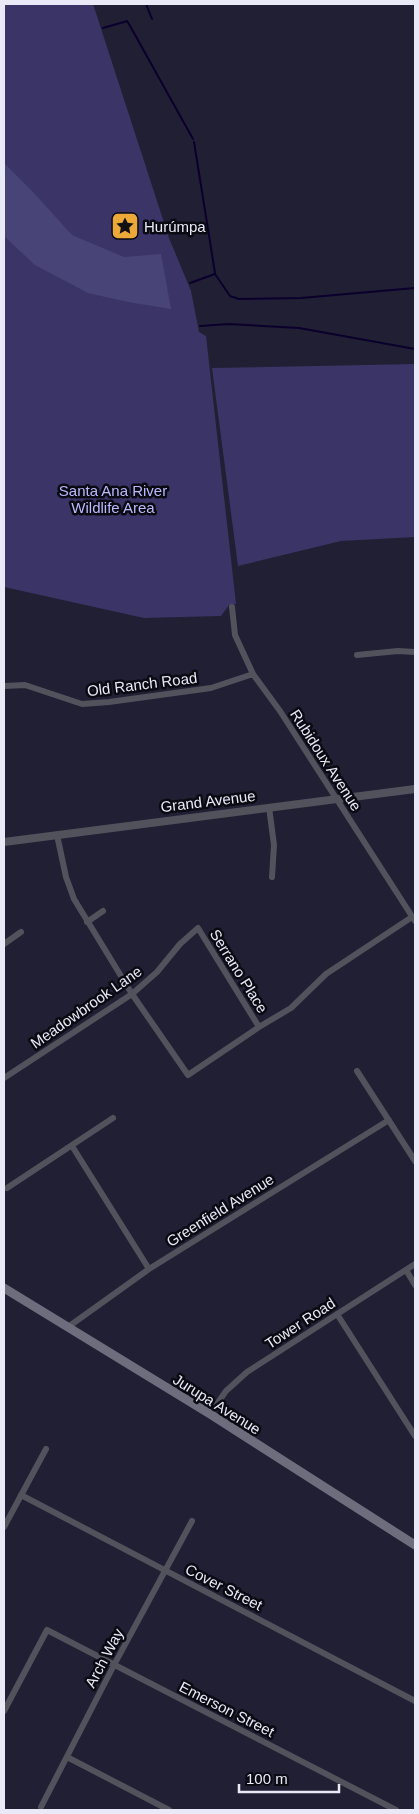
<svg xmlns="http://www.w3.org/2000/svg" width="419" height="1814" font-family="Arial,sans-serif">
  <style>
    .green { fill: #3a3566 }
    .forest { fill: #484478 }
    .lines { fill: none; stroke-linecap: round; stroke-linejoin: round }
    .stream { stroke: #0b002c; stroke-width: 2 }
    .minor { stroke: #52525c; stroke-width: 6 }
    .tertiary { stroke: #52525c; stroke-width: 8 }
    .secondary { stroke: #6d6d7e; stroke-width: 9 }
    .labels { text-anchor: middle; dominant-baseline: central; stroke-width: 5; stroke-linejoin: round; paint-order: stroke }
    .poi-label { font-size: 15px; fill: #e9e9f7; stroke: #0a0a13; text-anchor: start }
    .park-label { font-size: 15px; fill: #bcb9fc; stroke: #0a0a13 }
    .street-label { font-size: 15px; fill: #e9e9f7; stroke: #0a0a13 }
  </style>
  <rect width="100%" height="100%" fill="#201f33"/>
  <!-- green -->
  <path class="green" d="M4,4h89l76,234 22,53 8,41 7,4 30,268 -7,1 -8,11 -77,2 -140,-31z
    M415,364v173l-74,4 -103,25 -26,-198z"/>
  <!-- forest -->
  <path class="forest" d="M4,163l29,29 39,43 52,22 37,-3 10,55 -43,-7 -40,-9 -53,-28 -31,-29z"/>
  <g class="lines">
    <!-- stream -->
    <path class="stream" d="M146,4l6,15
      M103,28l21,-6 3,-1 2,3 64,115
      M194,142l21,131
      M190,283l25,-9 15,22 9,3 62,-1 114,-10
      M200,326l29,-2 70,4 116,21"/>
    <!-- minor -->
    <path class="minor" d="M232,607l3,28 18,39 27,37 135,210
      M357,655l41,-4 17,1
      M4,686l21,-1 57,19 27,-2 102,-14 42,-14
      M269,807l5,38 -2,32
      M57,835l9,42 8,22 58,95 56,81 71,-48 32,-19 35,-34 86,-57
      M87,922l16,-11
      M4,944l17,-12
      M357,1071l58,90
      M4,1078l128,-84 25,-22 23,-28 18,-16 61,99
      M72,1146l77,123
      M7,1188l106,-70
      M406,1270l9,15
      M337,1314l78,122
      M68,1327l81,-58 240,-149
      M210,1414l16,-23 21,-19 168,-108
      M21,1495l394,206
      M4,1527l42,-78
      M4,1711l43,-81 349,180
      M67,1757l102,53
      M41,1807l73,-142 78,-144"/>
    <!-- tertiary -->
    <path class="tertiary" d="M4,842l411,-53"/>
    <!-- secondary -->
    <path class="secondary" d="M4,1288l206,126 205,131"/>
  </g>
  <!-- icons -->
  <defs>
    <g id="sight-square" transform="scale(1.4375)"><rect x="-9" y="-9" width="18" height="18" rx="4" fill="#eca93a" stroke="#0a0a13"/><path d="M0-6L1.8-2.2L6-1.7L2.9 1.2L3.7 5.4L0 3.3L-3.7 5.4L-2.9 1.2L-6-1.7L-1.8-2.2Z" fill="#111"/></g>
  </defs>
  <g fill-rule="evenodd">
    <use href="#sight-square" x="125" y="226"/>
  </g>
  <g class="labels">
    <!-- poi labels -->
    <g class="poi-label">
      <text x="144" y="226">Hurúmpa</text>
    </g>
    <!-- park labels -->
    <g class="park-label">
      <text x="113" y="490">Santa Ana River<tspan x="113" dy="17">Wildlife Area</tspan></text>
    </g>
    <!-- street labels -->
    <g class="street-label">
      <text transform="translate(142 684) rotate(-7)">Old Ranch Road</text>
      <text transform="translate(326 760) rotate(57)">Rubidoux Avenue</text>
      <text transform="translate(208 801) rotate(-7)">Grand Avenue</text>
      <text transform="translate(239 971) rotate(58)">Serrano Place</text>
      <text transform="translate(86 1007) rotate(-35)">Meadowbrook Lane</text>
      <text transform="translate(220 1210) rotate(-32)">Greenfield Avenue</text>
      <text transform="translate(300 1323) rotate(-33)">Tower Road</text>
      <text transform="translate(217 1404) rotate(32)">Jurupa Avenue</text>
      <text transform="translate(224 1587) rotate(27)">Cover Street</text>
      <text transform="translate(104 1658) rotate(-62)">Arch Way</text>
      <text transform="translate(227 1709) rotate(27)">Emerson Street</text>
    </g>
  </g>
  <!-- border -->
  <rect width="419" height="1814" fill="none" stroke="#e9e9f7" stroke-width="10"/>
  <!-- scale -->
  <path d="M239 1784v8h100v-8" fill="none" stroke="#e9e9f7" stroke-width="2.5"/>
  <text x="246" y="1784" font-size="15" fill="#e9e9f7" stroke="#0a0a13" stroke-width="4" paint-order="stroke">100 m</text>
</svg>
